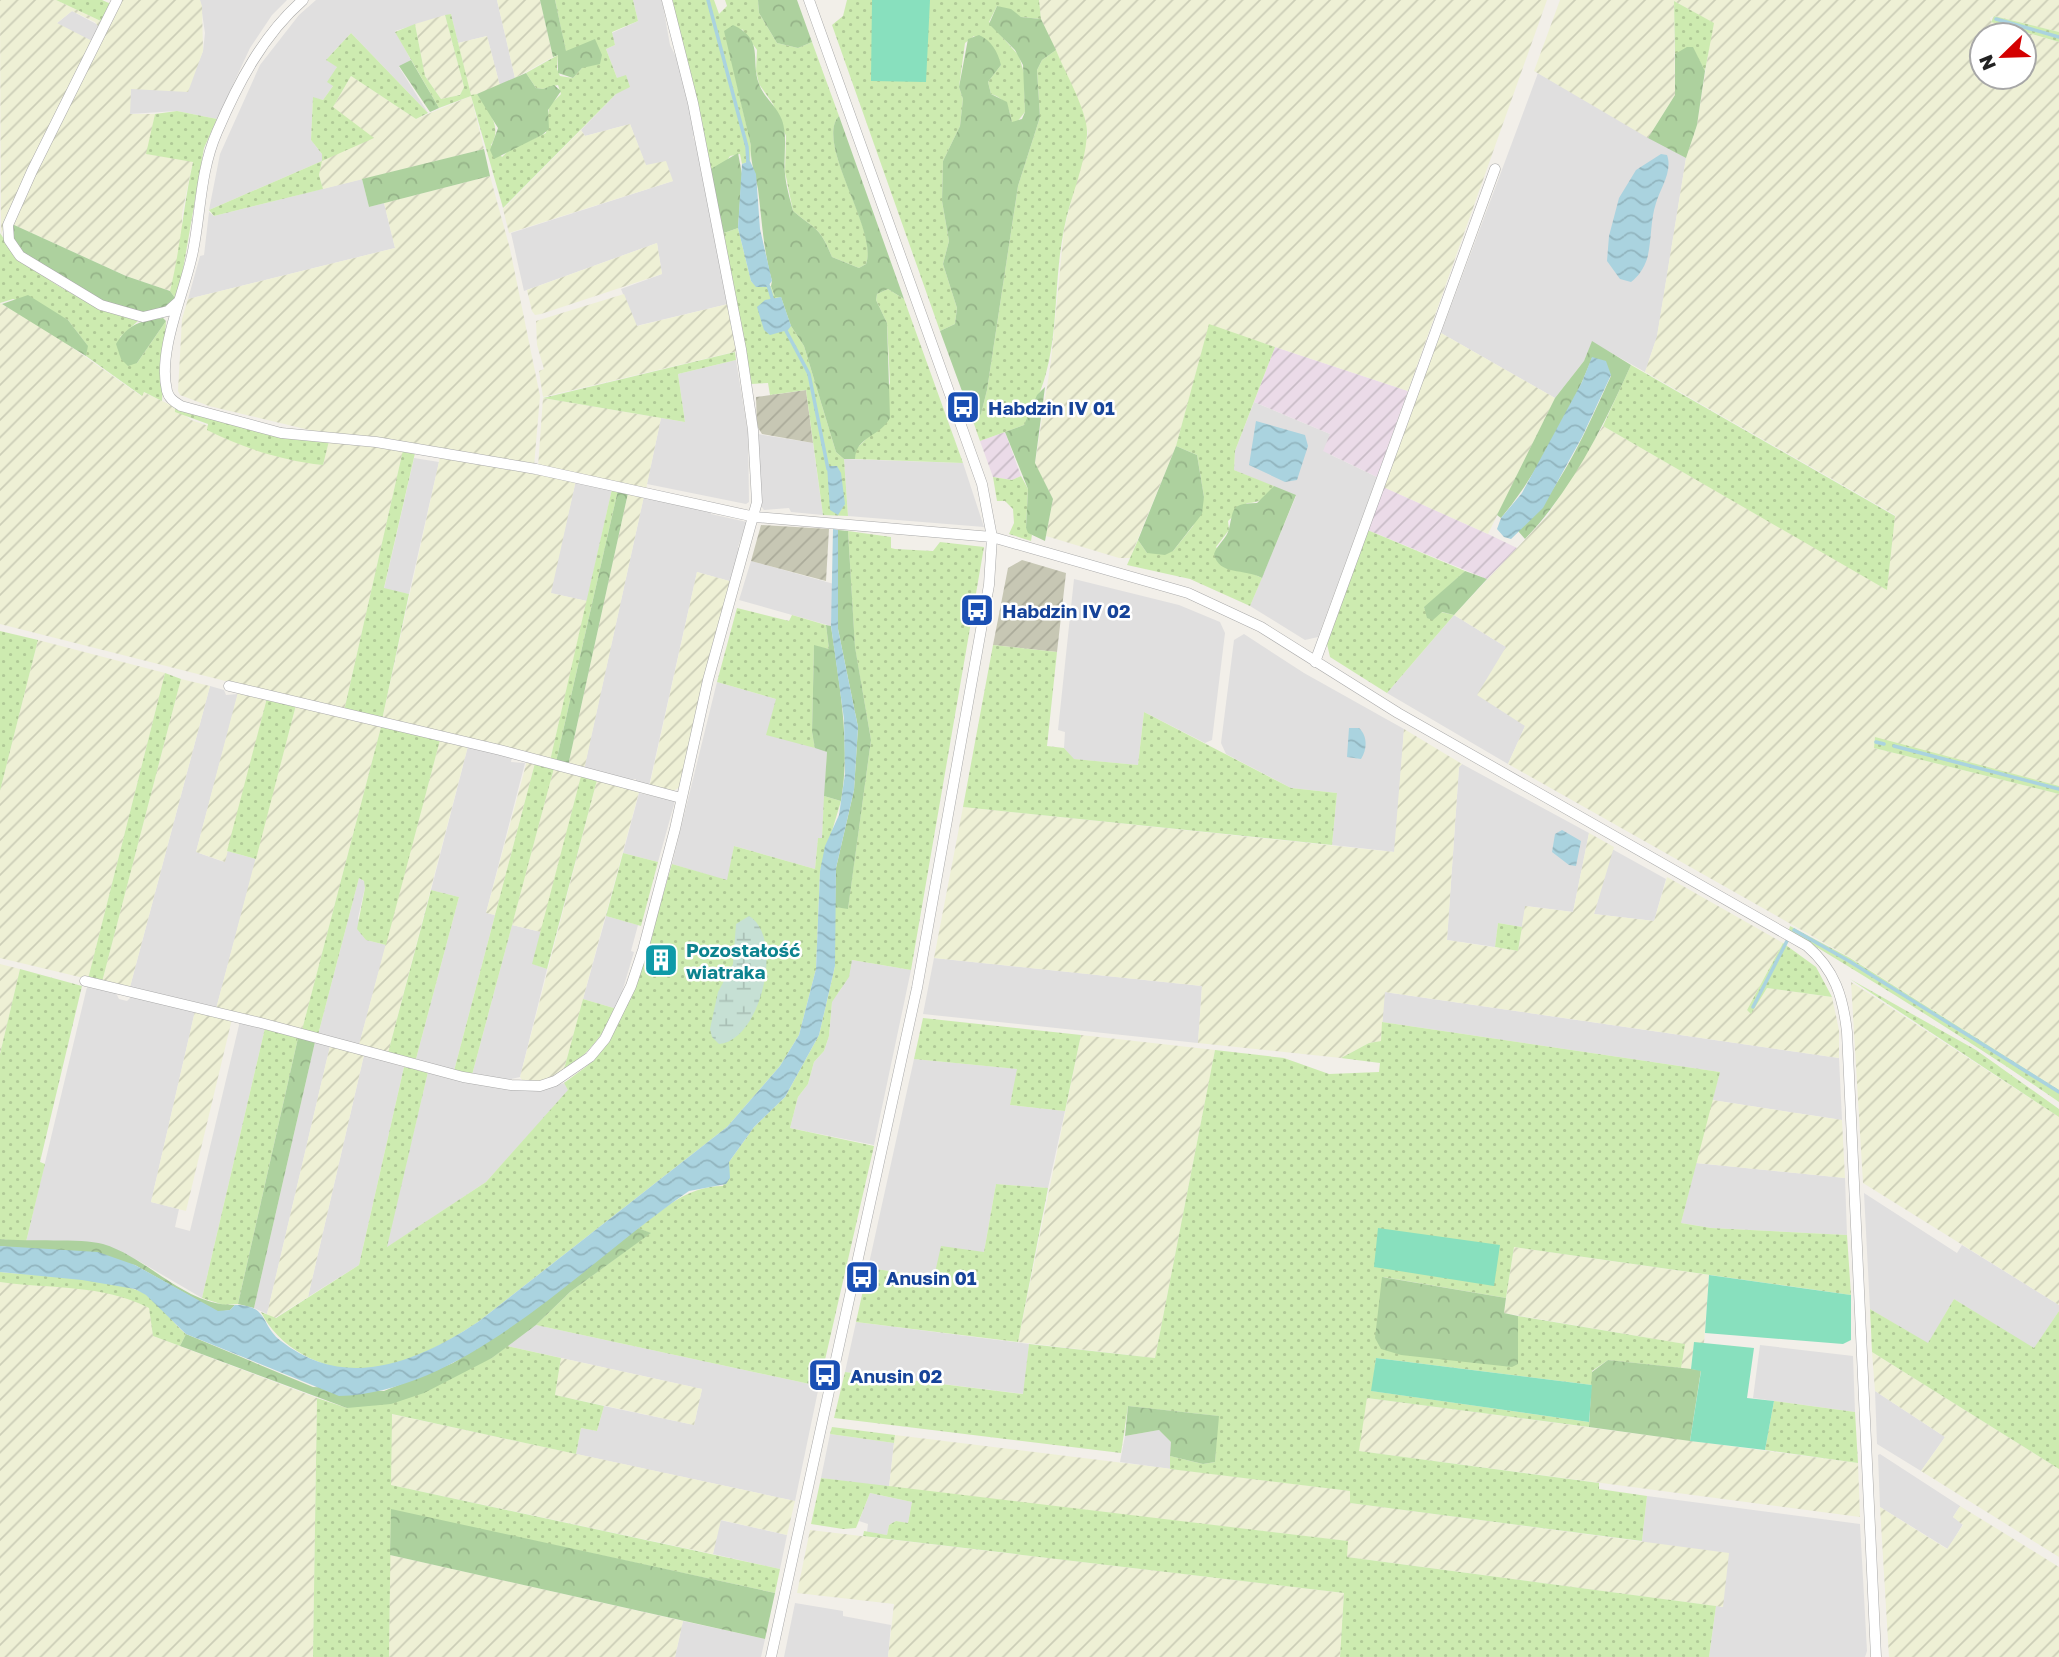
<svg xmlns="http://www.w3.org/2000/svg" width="2059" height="1657" font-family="'Golos Text',sans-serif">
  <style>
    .residential { fill: #e0dfdf }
    .industrial { fill: url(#industrial-furrows) }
    .construction { fill: url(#construction-furrows) }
    .farmland { fill: url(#farmland-furrows); fill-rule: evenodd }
    .grass { fill: url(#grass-dots) }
    .forest { fill: url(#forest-crowns) }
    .wetland { fill: url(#wetland-marsh) }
    .pitch { fill: #88e0be }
    .water { fill: url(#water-waves) }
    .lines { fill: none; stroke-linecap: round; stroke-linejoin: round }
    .stream { stroke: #aad3df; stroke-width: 3.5 }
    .minor-casing { stroke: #a9a9a9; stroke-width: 11 }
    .minor { stroke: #fff; stroke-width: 10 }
    .labels { text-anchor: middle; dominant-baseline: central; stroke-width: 5; stroke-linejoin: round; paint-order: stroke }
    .transit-label { font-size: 19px; font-weight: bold; fill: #164399; stroke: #fff; text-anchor: start }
    .culture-label { font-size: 19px; font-weight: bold; fill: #0d838f; stroke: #fff; text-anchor: start }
  </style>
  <defs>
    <pattern id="industrial-furrows" width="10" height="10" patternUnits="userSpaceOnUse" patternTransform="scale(1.75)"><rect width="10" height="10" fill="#ebdbe8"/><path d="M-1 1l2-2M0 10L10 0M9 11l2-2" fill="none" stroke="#c9bcc7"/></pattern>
    <pattern id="construction-furrows" width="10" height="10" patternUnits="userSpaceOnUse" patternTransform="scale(1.75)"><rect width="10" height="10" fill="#c7c7b4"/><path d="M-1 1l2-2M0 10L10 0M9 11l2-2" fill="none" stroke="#abab9a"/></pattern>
    <pattern id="farmland-furrows" width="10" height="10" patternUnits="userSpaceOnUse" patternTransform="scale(1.75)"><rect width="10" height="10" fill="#eef0d5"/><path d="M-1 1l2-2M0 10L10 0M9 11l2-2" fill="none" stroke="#ccceb7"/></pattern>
    <pattern id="grass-dots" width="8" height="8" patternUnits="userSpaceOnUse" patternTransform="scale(1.75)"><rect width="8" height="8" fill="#cdebb0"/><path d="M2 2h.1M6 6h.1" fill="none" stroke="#b0c997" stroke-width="1.8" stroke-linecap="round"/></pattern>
    <pattern id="forest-crowns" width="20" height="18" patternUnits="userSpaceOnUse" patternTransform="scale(1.75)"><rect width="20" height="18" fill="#add19e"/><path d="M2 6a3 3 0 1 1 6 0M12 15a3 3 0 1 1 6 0" fill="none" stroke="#95b388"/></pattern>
    <pattern id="wetland-marsh" width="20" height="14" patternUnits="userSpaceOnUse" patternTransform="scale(1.75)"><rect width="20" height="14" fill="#c6e0d4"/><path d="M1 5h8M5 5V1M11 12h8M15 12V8" fill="none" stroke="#aac0b6"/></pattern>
    <pattern id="water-waves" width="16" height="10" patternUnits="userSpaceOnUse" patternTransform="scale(1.75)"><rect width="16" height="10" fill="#aad3df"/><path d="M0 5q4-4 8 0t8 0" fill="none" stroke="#92b5bf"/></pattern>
  </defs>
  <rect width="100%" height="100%" fill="#f2efe9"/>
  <!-- residential -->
  <path class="residential" d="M200,0h87l-15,15 -22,33 -33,71 -40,-8 -48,3 2,-26 64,-17 8,-20 2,-18z
    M316,0h181l18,78 -15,8 -13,-50 -29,7 -7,-29 -56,17 16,29 -12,7 29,46 -77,-80 -25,27 11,6 -4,20 -10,14 -10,-2 -2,42 11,14v7l-113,49 11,-56 40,-89 39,-50z
    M633,0h29l8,45 10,20 16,69 -3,3 5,10 30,157 -92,22 -15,-37 41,-15 -5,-31 -133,48 -13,-58 162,-52 -27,-15 -16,-42 -45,12 -4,-6 35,-36 1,-16 -11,-29 9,-4 -3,-12 26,-12z
    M72,11l26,14 2,4 -6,13 -38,-18z
    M1538,73l148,85 -29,179 -12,35 -53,-30 -8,19 -29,37 -114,-65z
    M362,179l7,28 15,-4 11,45 -207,51 12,-43 4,-1 5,-43 5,4z
    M736,360l12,73 1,69 -3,2 -99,-20 14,-66 24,4 -7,-48z
    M1254,402l76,32 -1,20 48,23 -59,160 -13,3 -55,-34 46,-110 -62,-26 1,-19z
    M758,434l55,9 10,72 -32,-3 -2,-4 -25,2 -3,-4z
    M414,458l25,4 -30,132 -25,-5z
    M844,459l119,4 21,64 -136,-11z
    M576,480l36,9 -25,112 -37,-8z
    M644,496l68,13 -1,5 36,8 -9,25 2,2 -7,33 -36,-10 -48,214 -13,-3v-4l-9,1 -43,-11z
    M751,561l83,23 -3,42 -92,-26z
    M1074,579l105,26 41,17 5,11 -13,107 -7,3 -61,-31 -6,53 -65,-6 -9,-11 1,-16 -7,-2z
    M1454,615l52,32 19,79 -17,38 -121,-71z
    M1244,634l60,39 100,56 -9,123 -63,-7 5,-52 -46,-5 -65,-34 -5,-11 13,-103z
    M717,682l59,17 51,53 -5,87h-4l-3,30 -81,-23 -6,35 -56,-17z
    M210,686l14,4 2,5 12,-1 -42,158 28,10 3,-11 29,8 -40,150 -86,-22z
    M468,746l44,11 -1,5 14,1 -39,150 9,2 -41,156 -38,-12 43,-162 -28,-7z
    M1462,764l127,69 -16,79 -47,-6 -4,21 -24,-4 -3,24 -48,-7 12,-173z
    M639,793l36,8 -17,61 -35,-9z
    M1612,849l54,30 -12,42 -60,-7z
    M359,878l6,4v6l-7,30 8,22 20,5 -27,100 -41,-10z
    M606,916l32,9 -7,26 3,1 -17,57 -34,-10z
    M512,925l29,7 -8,32 14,5 -27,108 -13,3 -35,-5z
    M934,958l268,28 -4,57 -275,-29z
    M852,960l59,10 -37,175 -84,-17 8,-31 10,-13 6,-22 10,-11 5,-15 3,-35 9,-12z
    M87,987l29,6 3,6 8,2 4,-4 64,14 -44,191 28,7 -4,18 15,4 50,-210 25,7 -63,270 -65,-38 -36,-16 -75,-2z
    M1384,992l455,66 3,62 -130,-20 8,-28 -338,-50z
    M315,1042l15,4 -63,268 -13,-6z
    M364,1055l40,12 -45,198 -51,32z
    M914,1059l104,10 -8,36 55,6 -17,77 -52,-4 -12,68 -50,25 -66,-9z
    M428,1072l114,17 22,-6 5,7 -83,92 -100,66z
    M1696,1163l149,15 2,57 -136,-7 -30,-5z
    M1864,1193l93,60 5,-8 97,60v6l-25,38 -80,-50 -26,45 -58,-35z
    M856,1322l173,22 -5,50 -179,-22z
    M536,1325l283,61 -24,115 -219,-47 5,-26 16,3 7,-25 90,19 8,-36 -195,-43z
    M1760,1345l93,11 2,56 -102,-14z
    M1875,1391l70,46 -24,34 -44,-27z
    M1159,1430l12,12 -1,27 -50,-7 5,-26z
    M830,1434l64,9 -5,44 -68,-9z
    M1880,1454l80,52 -7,11 10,7 -15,25 -68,-42 -2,-52z
    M870,1493l42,9 -4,21 -12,-2 -7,4 -2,10 -20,-3 1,-8 -9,-3z
    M1647,1496l213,28 7,127 -2,6h-156l7,-51 7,1 -81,-66z
    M720,1520l67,15 -7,34 -67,-15z
    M795,1603l48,8v5l48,9 -3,32h-104z
    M683,1621l82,18 -4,18h-86z"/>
  <!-- industrial -->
  <path class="industrial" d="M1275,347l133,44 -31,86 -54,-26 7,-17 -76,-32z
    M1005,432l16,44 -9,4 -19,-3 -13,-36z
    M1381,486l107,48 29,14 -30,31 -122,-50z"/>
  <!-- construction -->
  <path class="construction" d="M806,390l7,53 -51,-9 -5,-8 -1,-29z
    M761,525l68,4 -3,52 -75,-20z
    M1022,560l44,13 -9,79 -64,-7 15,-77z"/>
  <!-- farmland -->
  <path class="farmland" d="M0,0h56l47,22 -3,7 -5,-7 -23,-11 -15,12 37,19 -93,192z
    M120,0h80l2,6 1,45 -15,41 -57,-3 -1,25h25l-8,40 46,7 -11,53v27l-12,50 -44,-15 -114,-52z
    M497,0h43l13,57 -38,21z
    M1039,0h508l-139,391 -199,-66 -33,121 -46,112h-11l-73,-22 7,-37 -18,-35 16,-103 13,-131 24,-97 -7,-23 -40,-91z
    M1560,0h499v32l-65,-16 -4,2 1,4 68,20v744l-184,-48 -1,10 185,46v296l-208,-132 -343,-194 17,-38 -48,-31 29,-48 -52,-32 94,-100 55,-89 284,163 8,-74 -250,-143 12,-36 29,-178 11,-33 16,-102 -39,-22 1,94 -27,43 -114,-67zM1982,35h42v42h-42z
    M445,15l19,72 -4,8 -19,4 -16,-23 -10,-52z
    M487,36l13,50 -29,10 13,53 -161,40 -4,-14 14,-68 18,-31 65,43 55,-23 -13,-53z
    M630,124l16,41 20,-4 7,20 -164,52 -6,-24 78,-79 4,6z
    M490,176l20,73 30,147 -6,70 -208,-32 -117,-28 -29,-11 -2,-4 4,-72 6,-20 207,-51 -11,-45z
    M657,243l5,31 -121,40 -6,1 -3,-4 -5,-21z
    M624,294l13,32 91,-22 10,47 -195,46 -4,-26 5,-2 -7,-24 -1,-24z
    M0,303l50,29 91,64 2,-4 32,15 16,13 132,45 6,-24 74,9 -59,261 -344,-87z
    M1441,333l114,65 -67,136 -107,-48z
    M543,398l118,20 -15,71 -108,-22z
    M440,457l136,23 -25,113 36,8 -37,160 -168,-41z
    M628,493l16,3 -60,274 -16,-4z
    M697,572l36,10 -53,205 -10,6 -21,-5z
    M38,640l127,33 -77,306 -88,-21v-167z
    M181,679l29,7 -80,301 -28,-5z
    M238,692l29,6 -42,164 -29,-10z
    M296,705l85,22 -79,303 -86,-21z
    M1404,729l58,35 -3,3 -12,173 71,11 7,-45 48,6 16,-79 25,14 -20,67 60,7 13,-44 116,66 -36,67 4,3 16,-25 65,9 7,33v28l-454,-66 -4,49 -12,2 -28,15 -143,-15 4,-57 -268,-28 29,-151 431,45z
    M440,740l28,6 -80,307 -29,-8z
    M527,761l8,2 -40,152 -9,-2z
    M554,768l27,8 -40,156 -29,-7z
    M597,780l42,12 -76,281 -25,9 -15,-1 -3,-4z
    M0,964l20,5 -20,85z
    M1851,982l208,135v188l-196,-122z
    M195,1011l37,8 -46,192 -35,-9z
    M1081,1035l134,15 -60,308 -137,-16z
    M330,1046l34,9 -56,242 -35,22 -6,-5z
    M1712,1100l130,20 3,58 -149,-15z
    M1514,1247l195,28 -5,68h-10l-3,26 -10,-1 3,-24 -180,-31z
    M0,1282l74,4 57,12 18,10 4,28 164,62 -4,259h-313z
    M1872,1352l187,117v88l-138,-86 24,-34 -70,-46z
    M561,1358l141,31 -8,36 -139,-30z
    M1367,1398l491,65 2,54 -502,-66z
    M391,1414l404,87 -8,34 -66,-15 -8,34 -322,-69z
    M895,1435l456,56 -1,12 379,50 -6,54 -376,-50v-16l-458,-54z
    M1960,1506l99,61v90h-170l-9,-150 67,42 16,-24 -10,-8z
    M810,1530l534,63 -4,64h-452l6,-53 -97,-11z
    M390,1555l293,66 -8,36h-286z"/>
  <!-- grass -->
  <path class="grass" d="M56,0h46l9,4 -8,18z
    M555,0h78l5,21 -26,11 3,13 -9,4 11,29 9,-3 4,12 -14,7 -113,114 -32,-112 -32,12 -44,-76 20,-8 10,52 16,23 19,-4 4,-8 -19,-72 6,-1 20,81 6,-1c11,16 26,33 14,51l11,12 7,-7 37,-17 3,-27 12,-12 -3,-9 -15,4 -7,-1 -10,-15 32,-18 -1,14 3,7 13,2 9,-10 -16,-16z
    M670,0h44l5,14 8,-8 -2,-6h33l1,13 18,30 21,5 14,-6 27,74c-25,28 41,115 27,148l-7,4 -27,-11c-12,-30 -16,-27 -39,-46l-8,-39 1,-36 -13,-32 -14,-20 -3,-13 1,-21 -15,-21 -12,24 21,93 -1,15 -8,3 -2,-10 -10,2 -5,7 -16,7z
    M847,0h192l2,19 -20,-2 -24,-11 -8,16 30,34 5,17 1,39 -8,10h-5c-3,-15 -6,-23 -21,-28l-3,-12 13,-17 -27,-29 -9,7 -6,44 4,12 -3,27 -17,35 -1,40 7,40 -6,23 14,44 -2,16 -15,7 -108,-306 11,-9z
    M1674,1l40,22 -9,48 -13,-24 -17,7z
    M1994,16l65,16v10l-68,-20z
    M351,33l77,80 -12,6 -65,-43 -18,31 41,31 -52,23 -3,14 4,14 -109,27 -5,-6 113,-49v-7l-11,-14 2,-43 10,3 10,-14 -6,-4 10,-15 -11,-7z
    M1056,50c8,21 33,63 31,85 -2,31 -17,63 -23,94 -14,71 0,130 -40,196l-44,16 -6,-17 7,-10 6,-24 31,-204 22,-69 -3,-47 5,-10z
    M177,111l40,8 -13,29 -24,139 -5,11 -5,-7c11,-45 13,-84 23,-129l-47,-8 9,-40z
    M738,228l13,53 6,6 14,-1 3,9 7,2 10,29 13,20 32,106 8,7 4,57 -25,-1 -17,-125 -36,5 -2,-12 -17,1 -30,-150z
    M0,233c26,41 91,75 138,88l-18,16 17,26 29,-42 -4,80 -18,-9 -2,4 -56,-40 1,-11 -19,-25 -19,-10 -36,-11 -13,4z
    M888,289l16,10 59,164 -108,-4v-9l12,-12 23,-55 -3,-60 -11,-23 1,-6z
    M1209,324l66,23 -40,104 -1,19 40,16c-8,11 -13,17 -27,17l-19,18 1,9 -13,17 16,23h13l17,8 -12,28 -60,-27 -63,-14 11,-25 9,13 26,-2 20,-25 11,-29 -7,-42 -21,-9z
    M735,352l1,8 -58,14 7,48 -142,-24z
    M1631,365l264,151 -8,74 -284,-164z
    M175,407l154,34 -6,24c-43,-5 -77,-16 -116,-35l1,-6 -33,-12z
    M403,450l12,3 -31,135 25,6 -27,126 -38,-9z
    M1021,476l7,13 -2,39 6,7 -1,6 -22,-7 5,-11 -1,-14 -8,-8h-8l-4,-24 19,3z
    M612,489l6,1 -62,272 -6,-1z
    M1365,529l100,42 -41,37 9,11 8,-7 13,3 -67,78 -57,-36 -3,-13z
    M848,531l43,6v11l4,1 38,2 7,-9 44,5 -73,423 -59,-10 -3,17 -17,25 -3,34 -5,15 -10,11 -6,22 -10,13 -8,31 84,18 -55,240 -283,-61 34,-33 80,-59 -12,-5c27,-20 50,-42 85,-42l6,-24 25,-35 31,-30 34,-62 16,-69v-59l13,1 23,-168 -16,-92z
    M737,608l52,13 3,-6 34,10 3,24 -15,-3 -2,86 3,16 -49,-13 10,-36 -59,-17z
    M0,631l38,9 -38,151z
    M993,645l64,7 -10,94 17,2 10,11 64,6 6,-53 147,76 46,5 -5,52 -369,-38z
    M165,673l16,6 -79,303 -14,-3z
    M267,698l29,7 -40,154 -29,-8z
    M381,727l59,13 -54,205 -20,-5 -9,-11 8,-41 -1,-7 -5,-3 -41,157 -16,-5z
    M1875,737l184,49v8l-185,-46z
    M535,763l19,5 -82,307 -18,-4z
    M581,776l16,4 -50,189 -15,-5z
    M824,796l17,5 -21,70 -4,98 -17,66 -19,31 -53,61 -249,195c-27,18 -71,43 -103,47 -45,6 -95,-18 -114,-57l15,6 83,-53 45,-198 24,5 -41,175 99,-65 82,-92 -4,-7 23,-17 21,-25 39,-92 25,-85 55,16 7,-34 81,23 3,-31h4z
    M623,853l35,9 -17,64 -35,-10z
    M431,890l28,7 -43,162 -28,-6z
    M1498,923l24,4 -4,24 -23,-4z
    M1790,926l60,32 209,132v12c-88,-61 -179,-116 -270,-172z
    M1783,943l33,24 16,30 -65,-9 -16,26 -4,-4z
    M20,969l62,17 -42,176 5,2 -19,78 -26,-3v-185z
    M1850,979l126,71 83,59v8z
    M583,999l34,10c-14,27 -30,45 -54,64z
    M923,1018l158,17 -16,76 -55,-6 7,-36 -103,-10z
    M1382,1022l338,50 -39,151 30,5 136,7 4,60 -337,-48 -8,51 -123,-21 135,87v-48l167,28 -4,24 -73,-8 -16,11v14l-216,-27 -4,33 217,31v5l-222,-29 -8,53 240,32v6l48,7 -5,45 -292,-38v-12l-180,-22v-13l33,8 12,-2 3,-46 -90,-10 -7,47 -287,-35 11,-46 178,22 6,-50 126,14 60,-308 69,8 45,16 50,-2 1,-9 -39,-5 28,-15 12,-2z
    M265,1028l33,10 -60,266 -14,1 -22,-7z
    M996,1184l52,4 -30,154 -162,-20 12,-54 66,9 7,-31 43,6z
    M0,1272c37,4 112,5 144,21 17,10 27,29 42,41l-6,12 -27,-10 -4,-28c-47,-24 -98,-19 -149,-26z
    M1954,1299l80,49 25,-37v158l-187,-117 -2,-43 58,34z
    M507,1346l54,12 -6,37 49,11 -7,25 -16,-3 -5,26 -184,-40 -1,71 389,84 -5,24 -384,-83 -2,147h-76l4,-259 30,10 145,-50z
    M1774,1401l81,11 3,51 -93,-13z
    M832,1427l63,8 -1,8 -64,-9z
    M821,1478l527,63 -1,16 369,49 -7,51h-369l4,-64 -481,-57 1,-5 23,4 2,-10 7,-4 12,2 4,-21 -42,-9 -14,35 -13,1 -32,-5z"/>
  <!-- forest -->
  <path class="forest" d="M540,0h15l11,51 29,-12 7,16 -2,9 -18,4 -9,10 -15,-5v-18l-5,2z
    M758,0h39l15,42 -14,6 -21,-5 -18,-30z
    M997,6l14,3 10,8 20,2 15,31 -14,10 -5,10 3,47 -22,69 -31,204 -6,24 -7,10 -34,-93 15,-7 2,-16 -14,-44 6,-23 -7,-40 1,-40 17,-35 3,-27 -4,-12 9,-48 11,-4c12,5 19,17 22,30l-13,17 3,12 16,8 5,20 10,-3 3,-7 -2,-47 -8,-15 -26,-26z
    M733,25c32,15 17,34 26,59 5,14 18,22 23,36 6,18 1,36 3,54 1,12 5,25 8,37 23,19 27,16 39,46l27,11 7,-4c13,-33 -52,-121 -27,-148l65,183 -16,-10 -11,5 -1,6 11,23 3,95c-10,19 -34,18 -35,41h-11l-8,-7 -32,-106 -13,-20 -10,-29h-6l-4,-11 1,-5c-9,-33 -10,-60 -14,-92 -3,-16 -8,-27 -7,-43l-27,-115z
    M1687,47h6l12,24 -8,54 -11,33 -38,-20 27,-43v-41z
    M411,60l28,48 -9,4 -31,-46z
    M526,73l10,15 7,1 11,-4 7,6 -13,19 1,19 -7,6 -48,24 -4,-9 8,-22 -21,-34z
    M484,149l6,27 -121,31 -7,-28z
    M738,153l4,21 -4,54 -17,6 -12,-64z
    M12,224l114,52 44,15 5,7c-31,36 -86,-3 -117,-22 -11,-7 -27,-13 -37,-23 -7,-6 -10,-20 -9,-29z
    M28,295l40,25 20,26 -2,10 -84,-52z
    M163,318l3,3 -29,42 -9,3 -7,-7 -5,-15c12,-20 26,-24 47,-26z
    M1592,341l39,24c-28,62 -59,125 -106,174l-7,-8c44,-42 68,-101 93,-155l-19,-18c-20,51 -56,118 -91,160l-4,-3 58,-117 29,-37z
    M1045,387l-10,76 18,36 -8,42 -17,-8 -2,-5 2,-39 -23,-57 19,-7 13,-30z
    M1176,446l21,9 7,42 -2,17 -29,37 -8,4 -18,-2 -9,-13z
    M1274,486l22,9 -34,83c-18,-10 -43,-2 -48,-24 3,-9 13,-16 15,-25 5,-22 2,-25 28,-26z
    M618,490l10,3 -60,273 -12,-4z
    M838,530l10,1 7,116 16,93 -23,169 -13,-2 1,-39 18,-78 4,-63 -20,-98z
    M1465,571l22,8 -33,36 -12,-3 -9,8 -6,-2 -3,-11z
    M826,625l5,1c8,58 20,116 10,175l-17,-5 3,-44 -12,-4 -3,-16 2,-87 15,4z
    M298,1038l17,4 -61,266 -16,-4z
    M638,1228l13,5 -81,59 -34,33 -44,33 -68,35 -33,11 -44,4 -167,-62 6,-12 127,53 71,4 69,-28 48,-30z
    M0,1239c28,3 81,-1 103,5 46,14 82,62 132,61l-5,5 -12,2 -83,-47 -135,-19z
    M1382,1277l124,21 -2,15 14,3v48l-6,3 -111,-12 -20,-6 -6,-11z
    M1608,1360l93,10 -11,71 -101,-14 3,-55z
    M1128,1406l91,10 -4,46 -12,2 -33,-8 1,-14 -12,-12 -34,6z
    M391,1509l384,84 -10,46 -375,-84z"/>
  <!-- wetland -->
  <path class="wetland" d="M749,916c36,21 12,125 -30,128l-7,-7 -2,-8 8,-37 15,-28 3,-40z"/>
  <!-- pitch -->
  <path class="pitch" d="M872,0h58l-4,82 -55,-1z
    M1378,1228l122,17 -6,41 -120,-19z
    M1709,1275l142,20v45l-8,4 -138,-11z
    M1694,1342l60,6 -7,50 27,3 -9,49 -75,-9 11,-70 -10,-2z
    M1376,1358l216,27 -3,37 -218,-31z"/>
  <!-- water -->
  <path class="water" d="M1661,154l6,1c6,16 -7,34 -11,48 -6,18 -4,38 -9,56 -3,9 -9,18 -16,23l-11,-3 -13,-18 2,-25 10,-38 17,-28z
    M750,161l6,13 4,55 12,52 -5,6h-11l-5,-6 -13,-53 4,-64z
    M781,297l10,29 -3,4 -18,5 -6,-5 -7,-23 8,-7z
    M1592,357l14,4 5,14 -29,62 -39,71 -32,31 -7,-2 -7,-8 4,-11 21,-25 60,-111z
    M1256,421l49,14 3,11 -11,34 -12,2 -36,-17z
    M827,466h10l4,7 4,31 -7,11 -8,-5z
    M833,529l5,1v99l20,98 -4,63 -18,78 -1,98 -16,69 -34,62 -31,30 -25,35 1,16 -4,6 -37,7c-103,70 -221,201 -350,205l-153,-62 -40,-39 -11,-6 -53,-9 -82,-8v-26l98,6 37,13 83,46 12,-1 5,-5c34,0 25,20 46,36 65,51 136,21 197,-19l249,-195 53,-61 19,-31 17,-66 4,-98 5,-25 14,-31 6,-41 -1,-55 -13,-93z
    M1349,728h10c9,8 8,22 2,31l-14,-2z
    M1562,830l19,11 -5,25 -7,-1 -17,-13 3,-18z"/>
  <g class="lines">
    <!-- stream -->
    <path class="stream" d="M708,0l39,147 1,17
      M1996,19l63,18
      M768,285l5,16
      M784,327l25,47 19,95
      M1876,742l8,2
      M1894,746l165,43
      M1794,930l55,31 210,131
      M1753,1007l34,-66"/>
    <!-- minor casing -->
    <g class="minor-casing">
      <path id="minor" d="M117,0l-85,171 -24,54 1,15 11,16 81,49 42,12 25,-6 11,-10
        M303,0c-40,35 -65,83 -86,132 -17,39 -16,79 -24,119 -8,41 -36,99 -26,140 2,8 8,11 14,15l100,27 95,9 160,27 219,48 237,20 196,56 73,34 137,86 409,233c28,24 36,51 40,86l29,625
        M1315,662l180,-493
        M229,686l271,64 181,48
        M85,981l176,42 202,54 48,8 29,1 15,-5 35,-24 15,-18 26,-53 12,-36 32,-121 33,-149 49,-178 -4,-72 -12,-81 -48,-246 -26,-103
        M771,1657l146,-669 72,-403 3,-48 -10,-53 -173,-484"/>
    </g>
    <!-- minor -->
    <use href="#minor" class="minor"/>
  </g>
  <!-- icons -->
  <defs>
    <g id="bus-square" transform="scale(1.75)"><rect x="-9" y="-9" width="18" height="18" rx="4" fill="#1a4fb4" stroke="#fff"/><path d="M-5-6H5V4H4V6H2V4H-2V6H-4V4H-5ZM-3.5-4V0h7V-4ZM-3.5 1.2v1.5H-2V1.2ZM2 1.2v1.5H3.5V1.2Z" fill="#fff"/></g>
    <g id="building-square" transform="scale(1.75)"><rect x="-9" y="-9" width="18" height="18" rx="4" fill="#0f9aa8" stroke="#fff"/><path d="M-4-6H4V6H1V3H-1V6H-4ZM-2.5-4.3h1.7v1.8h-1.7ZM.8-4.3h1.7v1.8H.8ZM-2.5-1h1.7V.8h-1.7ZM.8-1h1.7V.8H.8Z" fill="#fff"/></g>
  </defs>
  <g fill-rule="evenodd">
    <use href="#bus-square" x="963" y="407"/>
    <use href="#bus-square" x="977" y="610"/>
    <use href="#building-square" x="661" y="960"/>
    <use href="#bus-square" x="862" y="1277"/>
    <use href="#bus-square" x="825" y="1375"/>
  </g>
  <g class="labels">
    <!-- transit labels -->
    <g class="transit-label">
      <text x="988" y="407">Habdzin IV 01</text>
      <text x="1002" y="610">Habdzin IV 02</text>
      <text x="886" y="1277">Anusin 01</text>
      <text x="850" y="1375">Anusin 02</text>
    </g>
    <!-- culture labels -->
    <g class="culture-label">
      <text x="686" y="949">Pozostałość<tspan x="686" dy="22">wiatraka</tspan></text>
    </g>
  </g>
  <!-- north arrow -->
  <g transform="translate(2003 56) rotate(247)"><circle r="33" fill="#ffffff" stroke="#a7a7a7" stroke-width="2"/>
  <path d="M0-5L12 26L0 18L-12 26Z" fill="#d40000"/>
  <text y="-10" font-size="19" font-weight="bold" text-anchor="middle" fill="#222222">N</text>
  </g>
</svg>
